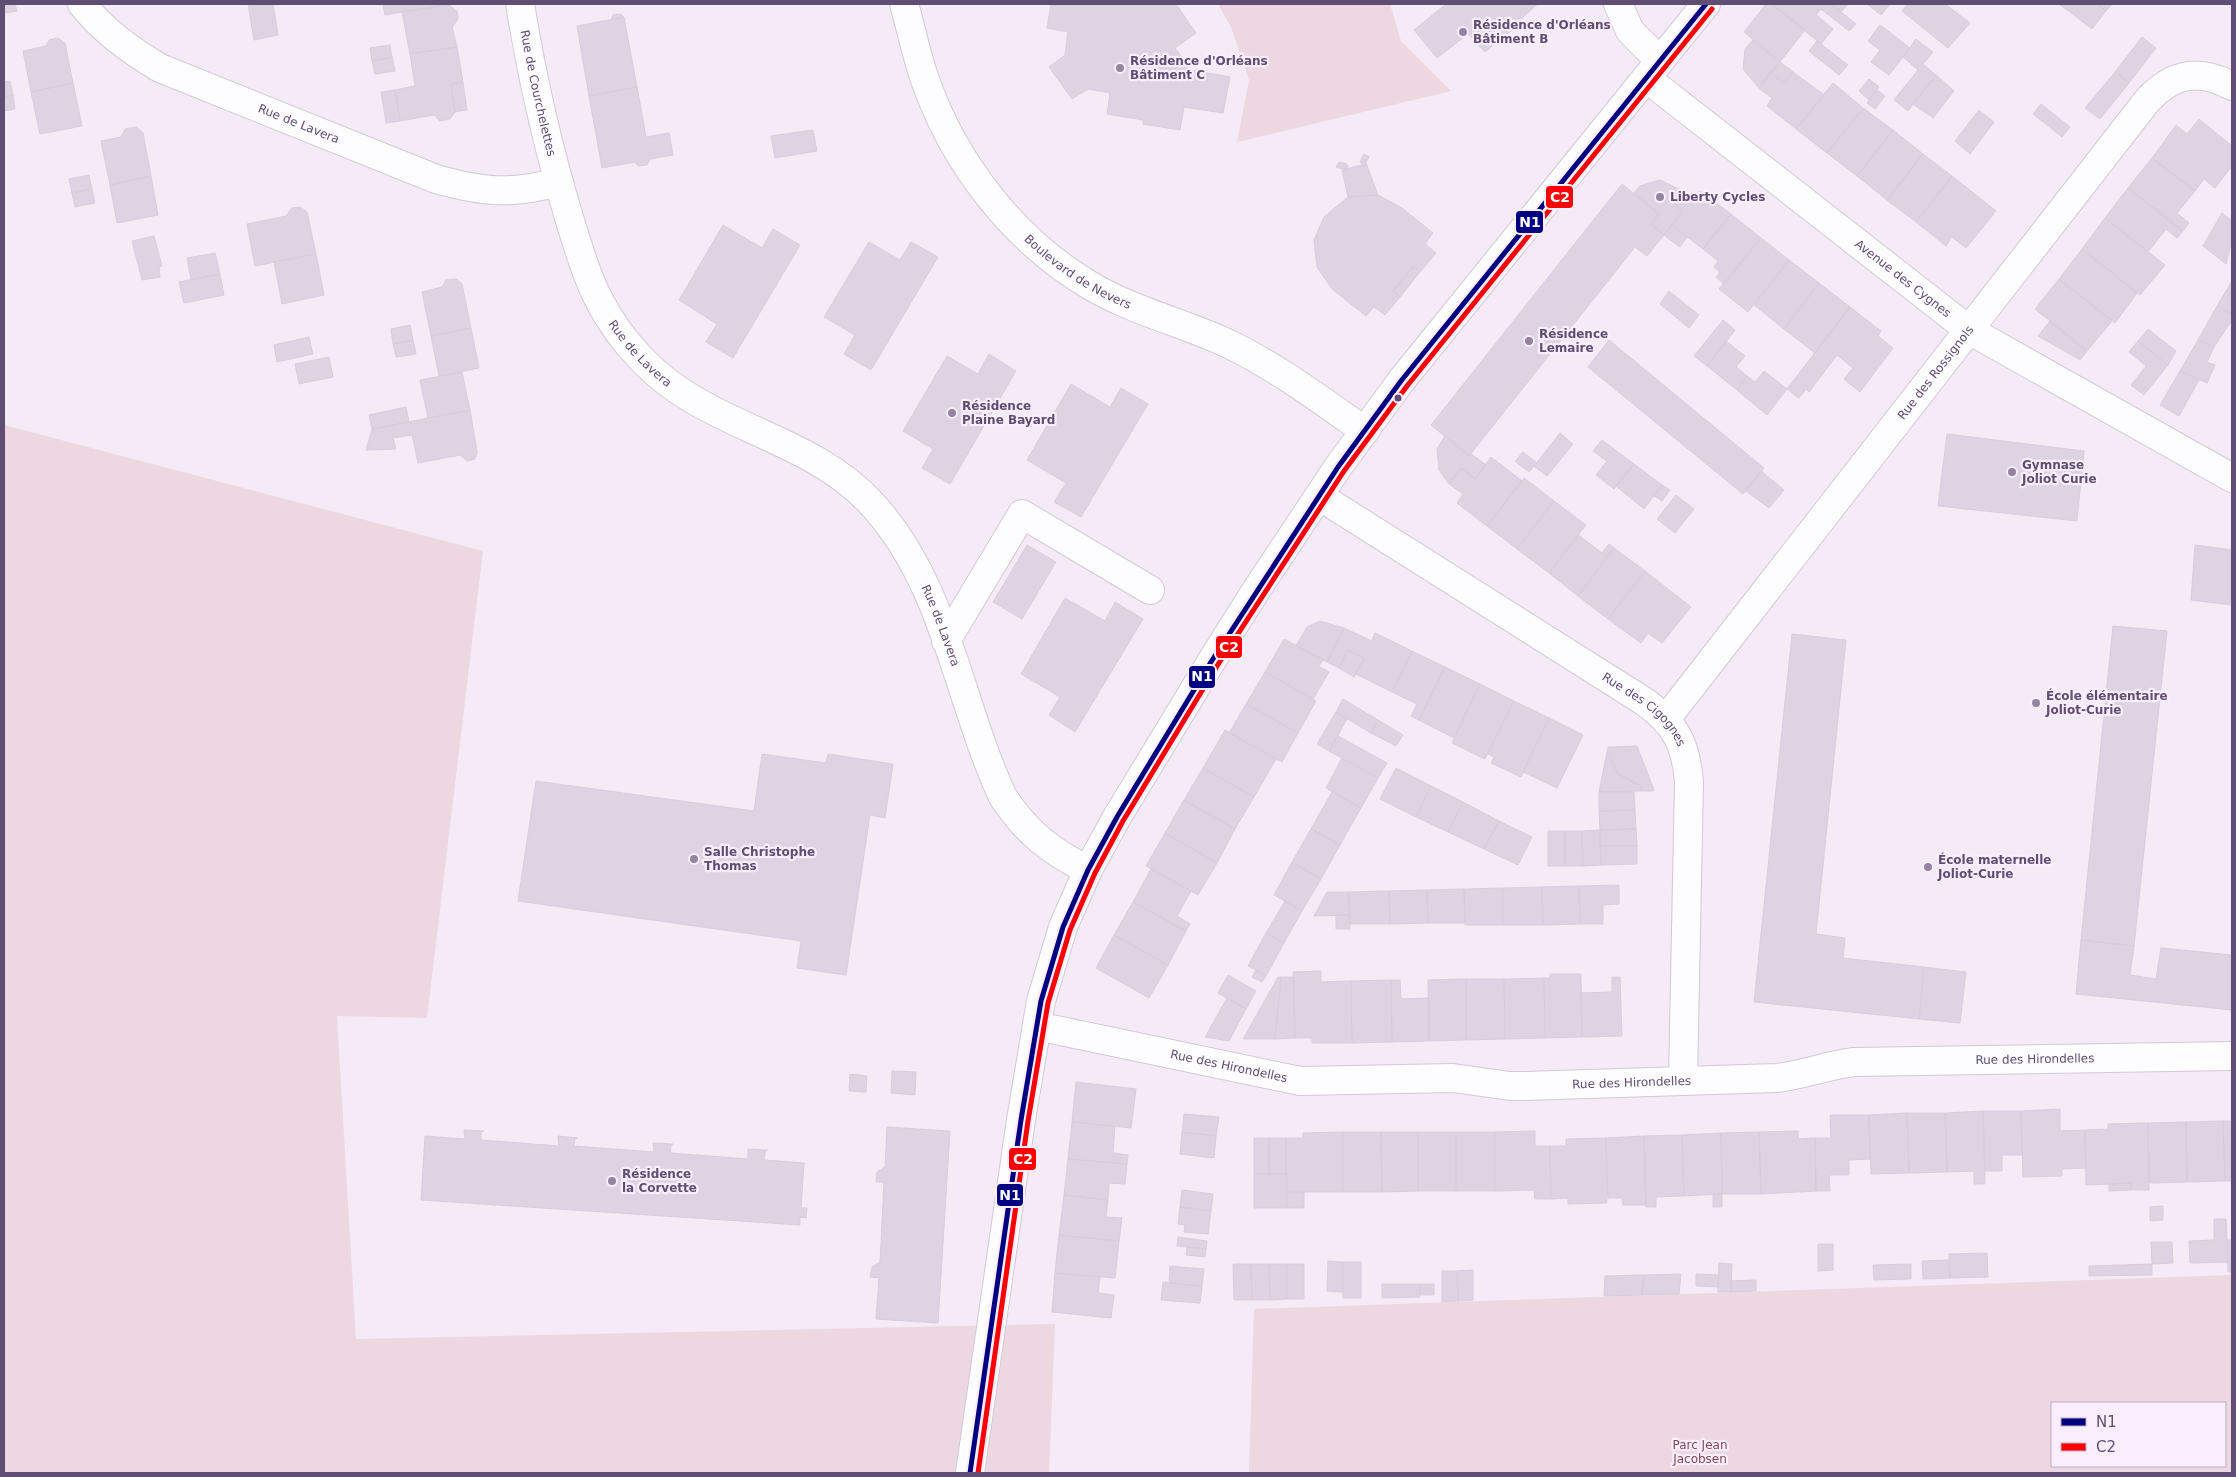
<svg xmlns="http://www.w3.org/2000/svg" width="2236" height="1477" font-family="'DejaVu Sans',sans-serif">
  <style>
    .green { fill: #edd7e0; fill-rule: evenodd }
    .building { fill: #ddd3e3; stroke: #d8cddf }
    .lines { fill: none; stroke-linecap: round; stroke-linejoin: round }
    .minor-casing { stroke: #d2c9d6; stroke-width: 30 }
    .minor { stroke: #fdfcfe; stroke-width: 28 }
    .bus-1-casing { stroke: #faedfe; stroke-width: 9 }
    .bus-2-casing { stroke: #faedfe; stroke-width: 9 }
    .bus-1 { stroke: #010080; stroke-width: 5 }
    .bus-2 { stroke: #fe0000; stroke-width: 5 }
    .poi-dot { fill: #9484a1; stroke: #faedfe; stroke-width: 2 }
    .bus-dot { fill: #604d73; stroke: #faedfe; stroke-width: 2 }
    .labels { text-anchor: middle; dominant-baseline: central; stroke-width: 4.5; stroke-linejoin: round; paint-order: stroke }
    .poi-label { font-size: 12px; font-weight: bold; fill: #604d73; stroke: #faedfe; text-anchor: start }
    .street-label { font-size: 12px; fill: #604d73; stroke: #faedfe }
    .park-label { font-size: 12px; fill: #834b53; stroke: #faedfe }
    .line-badge { stroke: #faedfe; stroke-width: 2 }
    .badge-label { font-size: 14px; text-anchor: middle; font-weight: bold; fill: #fff }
  </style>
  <rect width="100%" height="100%" fill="#f4ebf6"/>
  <!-- green -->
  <path class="green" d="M1218,4h172l11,37 50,50 -214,51 12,-62 -18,-53z
    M4,425l479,126 -56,467 -90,-2 19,323 699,-15 -6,149h-1045z
    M2232,1275v198h-983l5,-164zM2052,1403h173v63h-173z"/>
  <!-- building -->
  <path class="building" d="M4,4h11l2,7 -13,2z
    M248,4h25l5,31 -24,5z
    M383,4h67l-65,11z
    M1051,4h125l20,29 -21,15 16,22 39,7 -7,36 -39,-6 -4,23 -37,-6v-4l-36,-6 3,-21 -22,-4 -16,10 -23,-32 16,-12 3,-23 -21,-4z
    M1446,4h92l-27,23 2,2 -28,23 -17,-18 -31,24 -23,-28z
    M1766,4h6l33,26 -25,32 -36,-30z
    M1772,4h59l25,20 -7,7 -28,-22 -5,6 17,14 -12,15z
    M1831,4h17l-7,8z
    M1867,4h23l-9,11z
    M1908,4h37l25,19 -22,25 -46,-37z
    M2059,4h38l9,7 -14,18z
    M2097,4h15l-6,7z
    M449,5l8,6 1,8 -6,8 5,20 -47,7 -8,-42z
    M621,14l3,3 -13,3 2,-5z
    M624,17l13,70 -48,9 -12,-70z
    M1880,25l30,23 -21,27 -18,-13 9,-12 -12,-9z
    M2142,37l14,11 -27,35 -14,-11z
    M58,38l7,5 8,40 -42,9 -8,-41 23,-5 3,-6z
    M1916,39l17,13 -10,12 13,11 -28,36 -14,-11 24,-30 -15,-13z
    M1753,40l27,22 -21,26 -16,-19 2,-20z
    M1817,41l31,24 -9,10 -30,-24z
    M390,45l2,12 -20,4 -2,-13z
    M457,47l6,35 -12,2 4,28 -5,7 -10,2 -6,-6 -34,6 -5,-31 20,-4 -5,-32z
    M392,57l3,14 -20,3 -3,-13z
    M1780,62l13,10 -9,11 -14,-11z
    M1770,72l14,11 9,-11 31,23 -28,34 -29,-23 5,-8 -13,-10z
    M2115,72l14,11 -29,36 -15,-11z
    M1936,75l18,16 -21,27 -20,-14z
    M1869,79l10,8 -10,13 -10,-9z
    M10,81l3,14 -9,2v-15z
    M463,82l4,28 -12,2 -4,-28z
    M73,83l9,43 -42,8 -9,-42z
    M1833,83l30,25 -36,45 -31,-24z
    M637,87l9,50 23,-4 4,22 -23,4 -3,6 -9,1 -3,-4 -33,6 -13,-72z
    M395,90l5,31 -14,2 -5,-31z
    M1877,90l8,6 -10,13 -8,-6z
    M13,95l2,14 -11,2v-14z
    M2041,104l29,23 -8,10 -29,-23z
    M1863,108l30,22 -36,46 -30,-23z
    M1979,110l15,12 -24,32 -15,-13z
    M2199,119l33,27v20l-17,22 -11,-9 -9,12 -43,-33 24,-33 11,9z
    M136,127l7,6 8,43 -41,9 -9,-44 20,-4 4,-8z
    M813,130l4,21 -42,7 -4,-22z
    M1893,130l30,24 -36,46 -30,-24z
    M1364,154l5,3 -5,9 -4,-4z
    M1923,154l29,22 -36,46 -29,-22z
    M2152,158l43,33 -18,22 12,10 -6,8 -55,-43z
    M1339,162l8,2 1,6 -12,-3z
    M1366,163l12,32 -30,2 -6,-27 20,-5 2,1z
    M89,175l3,14 -20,4 -3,-14z
    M151,176l7,39 -41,8 -7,-38z
    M1952,176l44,35 -30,37 -14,-11 -6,9 -30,-24z
    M1660,180l21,10 -9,11 11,10 -19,24 -13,-11 8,-10 -25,-21 6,-7z
    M1622,184l37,30 -8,10 13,11 -17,21 -12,-9 -166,209 -38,-31z
    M2128,188l55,43 -6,7 -11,-9 -18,23 -43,-34z
    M92,189l3,14 -20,4 -3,-14z
    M1682,190l12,9 6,-8 31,23 -28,35 -31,-24 11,-14 -11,-10z
    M1378,195l24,13 31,25 -8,11 11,9 -16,19 -6,-6 -21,25 7,6 -15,18 -11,-8 -8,9 -34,-27 -15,-22 -3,-27 10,-23 24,-20z
    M300,207l7,5 9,42 -61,12 -8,-42 39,-8 6,-8z
    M2222,213l10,8v19l-6,24 -23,-18z
    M1731,214l30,24 -37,46 -8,-7 4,-5 -6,-5 4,-6 -15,-12z
    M2105,218l60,47 -25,30 -58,-46z
    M723,225l39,23 11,-19 27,16 -67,113 -27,-16 11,-18 -38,-24z
    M1672,225l15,12 -7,10 -16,-12z
    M154,236l8,30 -3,1 1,10 -18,3 -10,-39z
    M1761,238l28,22 -41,52 -29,-23z
    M869,242l31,18 11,-18 27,15 -67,113 -27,-16 11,-19 -31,-18z
    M2082,249l55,44 -22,30 -56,-44z
    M215,253l5,21 -29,6 -4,-22z
    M316,254l8,41 -42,9 -8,-42z
    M1789,260l30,23 -35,46 -30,-24z
    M1414,266l6,6 -20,25 -7,-6z
    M220,274l4,21 -40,8 -5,-21z
    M456,279l6,5 9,44 -40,8 -9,-44 20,-5 4,-7z
    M2059,279l53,42 -25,30 -52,-42z
    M2232,281v33l-15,-8z
    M1819,283l31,24 -35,46 -31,-24z
    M1669,291l30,24 -10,13 -29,-24z
    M2217,306l15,8v6l-18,27 -16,-7z
    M1850,307l31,24 -3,5 15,12 -33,44 -16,-13 9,-11 -16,-13 -28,37 -3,-3 -7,9 -12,-9z
    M1723,320l12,10 -28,36 -13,-10z
    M2050,321l37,30 -7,9 -42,-24z
    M410,325l3,15 -20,4 -2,-15z
    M471,328l8,40 -40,8 -8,-40z
    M2148,329l28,22 -8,14 -30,-24z
    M309,337l4,17 -36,8 -3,-17z
    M413,340l3,14 -20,3 -3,-13z
    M1609,340l155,128 -21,26 -155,-127z
    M2198,340l16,7 -7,15 8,3 -8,18 -27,-12z
    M1726,341l19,15 -9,11 11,9 -10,14 -30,-24z
    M2138,341l30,24 -24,30 -13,-10 15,-19 -17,-14z
    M989,354l27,17 -66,113 -28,-16 11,-19 -30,-18 44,-75 31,18z
    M329,357l4,20 -34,7 -4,-20z
    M1764,371l23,18 -20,26 -30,-25 10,-14 8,6z
    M2180,371l19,9 -20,36 -19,-11z
    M462,372l8,38 -42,8 -8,-38z
    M1071,384l39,23 11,-19 27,16 -67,113 -27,-15 12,-19 -39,-23z
    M406,407l3,15 -37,7 -3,-14z
    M470,410l7,42 -2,7 -8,2 -7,-6 -42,8 -6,-28 -19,3 3,11 -30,1 6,-21z
    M1560,433l13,11 -26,32 -13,-10z
    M1947,434l137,17 -7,70 -139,-15z
    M1445,436l24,20 1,-3 16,12 -11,14 -14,-11 -12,16 -10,-14 -2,-21z
    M1602,440l32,24 -20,25 -18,-14 11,-14 -14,-10z
    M1523,452l14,11 -8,9 -14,-11z
    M1491,457l31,24 -35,45 -30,-23 6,-9 -14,-10 12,-16 14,11z
    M1634,464l28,21 -18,24 -28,-23z
    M1761,471l23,19 -15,18 -24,-18z
    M1524,478l30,23 -37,48 -30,-23z
    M1662,485l8,5 -8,11 -8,-5z
    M1676,495l18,14 -19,24 -18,-14z
    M1554,501l32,24 -37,48 -32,-24z
    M1578,535l24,18 7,-9 5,4 -36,48 -29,-23z
    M1027,545l29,17 -34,57 -29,-17z
    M2195,545l37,5v55l-41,-5z
    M1614,548l31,23 -37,48 -30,-23z
    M1645,571l46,36 -29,36 -14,-10 -7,10 -33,-24z
    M1065,598l40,23 10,-19 28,17 -68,113 -26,-17 11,-18 -39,-23z
    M1320,621l24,7 -17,34 -31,-16 11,-19z
    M2113,626l54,5 -33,315 -53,-6z
    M1344,628l28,13 3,-8 37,18 -20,41 -36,-18 8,-16 -16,-8 -9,18 -12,-6z
    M1792,634l54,6 -30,294 29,4 -2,20 81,9 -5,52 -165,-17z
    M1284,639l39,21 -4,6 10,6 -16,27 -48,-27z
    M1348,650l16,8 -10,19 -15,-9z
    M1412,651l33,16 -26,53 -8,-4 6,-12 -25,-12z
    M1445,667l35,17 -26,54 -35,-18z
    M1265,672l51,29 -18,32 -52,-29z
    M1480,684l34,17 -29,58 -33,-16z
    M1343,699l35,21 -7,13 -35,-21z
    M1514,701l35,17 -28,59 -30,-14 3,-6 -6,-3z
    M1246,704l52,29 -16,29 -53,-29z
    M1336,712l11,7 -18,32 -12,-7z
    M1549,718l34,17 -26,53 -34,-16z
    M1378,720l25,15 -7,11 -25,-13z
    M1225,730l51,29 -22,38 -51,-29z
    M1338,736l49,27 -9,15 -49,-27z
    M1637,746l17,44 -1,1h-12v-5l-23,-12 -11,-22 1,-5z
    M1607,752l11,22 23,12v5l-42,1z
    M762,754l64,9 2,-9 65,10 -8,54 -15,-3 -24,160 -49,-7 4,-27 -283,-40 18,-120 218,30z
    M1342,758l36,20 -17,30 -35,-20z
    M1203,768l51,29 -19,32 -51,-29z
    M1396,768l35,18 -15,31 -36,-18z
    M1431,786l32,16 -15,30 -32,-15z
    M1332,792l29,16 -21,37 -29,-16z
    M1634,792l1,18 -36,1v-19z
    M1184,800l51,29 -18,34 -52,-30z
    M1463,802l36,19 -15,28 -36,-17z
    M1635,810l1,19 -36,1 -1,-19z
    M1499,821l33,16 -14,28 -34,-16z
    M1311,829l29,16 -19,34 -29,-17z
    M1636,829l1,17h-37v-16z
    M1600,830l1,35 -18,1 -1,-35z
    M1548,831h17v35h-17z
    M1565,831h17l1,35h-18z
    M1165,833l52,30 -19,32 -52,-29z
    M1600,846h37v18l-36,1z
    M1292,862l29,17 -19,32 -28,-16z
    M1151,869l40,22 -14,25 13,8 -4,7 -53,-29z
    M1619,885v19l-16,1v19h-23l-1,-38z
    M1579,886l1,38 -37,1 -1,-38z
    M1542,887l1,38h-40v-37z
    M1503,888v37h-38l-1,-36z
    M1464,889l1,34h-37l-1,-33z
    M1427,890l1,33 -38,1 -1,-33z
    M1389,891l1,33h-40l-1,-32z
    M1327,892h22v23l-35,1z
    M1285,901l17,10 -18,32 -18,-10z
    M1133,902l53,29 -18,34 -54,-30z
    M1336,915h13l1,14h-14z
    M1266,933l18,10 -18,33 -18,-10z
    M1114,935l54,30 -19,33 -53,-30z
    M2081,940l53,6 -4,29 26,4 5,-31 71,7v55l-156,-16z
    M1924,967l42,5 -6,51 -41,-4z
    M1256,970l10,6 -4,6 -10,-5z
    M1321,971v11l30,-1 1,62h-40v-5h-17l-2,-66z
    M1550,974h31l1,63 -37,1 -1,-60h6z
    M1228,975l28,16 -10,18 -28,-16z
    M1278,977h3l-6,62h-32z
    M1281,977h13l1,61 -20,1z
    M1612,977h8l2,59 -40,1 -1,-44 31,-1z
    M1544,978l1,60 -40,1 -1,-60z
    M1466,979h38l1,60 -39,1z
    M1466,979v61l-37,1 -1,-61z
    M1391,980l1,62 -40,1 -1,-62z
    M1391,980h9l1,19 28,-1v43l-37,1z
    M1227,998l19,11 -17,32 -24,-4z
    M892,1071l24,1 -1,23 -24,-2z
    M850,1074l17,2 -1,16 -17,-1z
    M1076,1082l60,7 -5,39 -59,-6z
    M2060,1109v22l25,-1 1,38 -24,1v7l-39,1 -2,-66z
    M1983,1111h38l1,44h-20v16h-17z
    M1983,1111l2,73h-11v-13l-27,1 -2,-59z
    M1907,1113l2,60 -38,1 -2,-59z
    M1907,1113h38l2,59 -38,1z
    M1184,1114l35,3 -3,19 -34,-4z
    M1830,1115h39l1,44 -21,1v15h-20l1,16h-14l-1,-53h16z
    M2223,1121l2,60 -38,1 -1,-60z
    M2223,1121h9v60h-7z
    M1072,1122l43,4 -2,27 15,2 -1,9 -59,-5z
    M2186,1122l1,60 -38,1 -1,-60z
    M2148,1123l1,67h-18v-7l-45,2 -1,-55 23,-1v-5z
    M887,1127l63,4 -12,192 -62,-4 3,-41 -9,-1 2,-10 8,-5 4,-80h-8l1,-10 8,-5z
    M464,1130l20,1 -3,1v8l78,6 -1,-10 20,2 -3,1 -1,7 80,6 -1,-9 20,1 -2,1 -1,8 78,6v-10l20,1 -3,2 -1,8 40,3 -3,45h6l-1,10 -6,-1v8l-379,-25 4,-64 40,3z
    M1535,1131v15h15l1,53h-16l-1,-9 -39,1v-59z
    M1798,1131v8l17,-1 1,53 -55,3 -2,-62z
    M1182,1132l34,4 -2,22 -34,-4z
    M1343,1132h38l1,60h-39z
    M1343,1132v60h-56l-1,-54h17v-5z
    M1381,1132h37v59l-36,1z
    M1418,1132h38v59h-38z
    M1456,1132h39v59h-39z
    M1759,1132l2,62h-39l-1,-61z
    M1721,1133l1,61 -38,2 -2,-61z
    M1682,1135l2,61 -28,1v10h-10l-2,-71z
    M1644,1136l2,69h-23l-1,-7h-14l-2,-60z
    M1254,1138h15v36h-15z
    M1269,1138h17v36h-17z
    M1606,1138l1,65 -39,1v-6l-17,1 -1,-53h16v-7z
    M1068,1159l59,5 -2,20 -16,-1 -1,17 -44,-5z
    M1254,1174h32l1,34h-33z
    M2131,1183v7l-22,1v-7z
    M1182,1190l31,4 -2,17 -31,-4z
    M1287,1192h17v16h-17z
    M1722,1194v13h-9v-12z
    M1064,1195l44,5 -2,17 16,1 -3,23 -60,-6z
    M2163,1206v14l-13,1v-14z
    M1180,1207l31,4 -3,23 -24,-2 1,-7 -7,-1z
    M2214,1219h12l2,43 -38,1 -1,-22 25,-1z
    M1059,1235l60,6 -4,37 -60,-5z
    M1178,1237l29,4 -1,8 -29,-3z
    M2227,1240h5v32h-4z
    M2151,1242h21l1,21 -21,1z
    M1818,1244h15v26l-15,1z
    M1187,1247l19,2 -1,8 -19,-2z
    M1987,1253l1,24 -38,1 -1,-24z
    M1949,1260l1,18 -27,1 -1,-18z
    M1328,1261l15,1v30l-16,-1z
    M1343,1262h18v36h-18z
    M1719,1263l13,1 -1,28h-13z
    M1233,1264h18l1,36h-18z
    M1251,1264h18l1,36h-18z
    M1269,1264h18v35l-17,1z
    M1287,1264h17v35h-17z
    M1911,1264v15l-37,1 -1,-15z
    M2152,1264v11l-63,1v-10z
    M1170,1266l34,3 -2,17 -33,-3z
    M1473,1270v30l-15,1 -1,-30z
    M1442,1271h15l1,30 -16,1z
    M1055,1273l45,4 -2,16 16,2 -3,23 -59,-6z
    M1681,1274l-2,20 -37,1 2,-20z
    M1696,1274l23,1 -1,12 -22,-1z
    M1644,1275l-2,20 -38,1 1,-20z
    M1756,1280v11l-25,1v-11z
    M1163,1282l39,4 -2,17 -39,-3z
    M1382,1284h38v13l-38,1z
    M1420,1284h14v11h-14z"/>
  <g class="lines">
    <!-- minor casing -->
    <g class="minor-casing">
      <g id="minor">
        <path id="s1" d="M82,4c21,27 49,47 78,64l276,111c47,13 74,16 122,3"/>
        <path id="s2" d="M520,4c12,74 29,148 51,220 8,26 16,53 29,78 21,40 55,76 94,98 59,35 129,51 177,103 75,80 87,198 132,294 24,36 47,54 85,73"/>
        <path id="s3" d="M904,4c7,24 12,49 20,73 29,85 89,163 167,209 44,26 94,37 140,59 47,23 91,56 134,86"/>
        <path d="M1618,4l12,27 30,30"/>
        <path id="s4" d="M1646,78l323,252 263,148"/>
        <path id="s5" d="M1319,496l326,206c31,22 41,43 44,80l-6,298"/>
        <path d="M946,641l76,-127 128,76"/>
        <path id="s6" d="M1666,719l481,-618c25,-28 52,-33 85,-15"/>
        <path id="s7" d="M1037,1026l263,55 153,-3 57,8h15l252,-8c26,-3 51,-13 77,-16l378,-6"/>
        <path d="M970,1473l51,-353 20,-119 22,-74 25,-57 29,-53 94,-155 44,-70 83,-125 63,-86 305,-377"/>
      </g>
    </g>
    <!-- minor -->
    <use href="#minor" class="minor"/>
    <!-- bus-1 casing -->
    <g class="bus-1-casing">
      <path id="bus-1" d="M970,1473l51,-353 20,-119 22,-74 25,-57 29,-53 94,-155 127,-195 63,-86 305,-377"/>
    </g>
    <!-- bus-2 casing -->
    <g class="bus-2-casing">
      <path id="bus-2" d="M978,1473l50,-352 20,-118 22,-73 25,-57 28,-52 94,-155 127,-195 63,-85 305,-377"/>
    </g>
    <!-- bus-1 -->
    <use href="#bus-1" class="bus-1"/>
    <!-- bus-2 -->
    <use href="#bus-2" class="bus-2"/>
  </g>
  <!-- markers -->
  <g class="poi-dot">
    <circle cx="1463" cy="32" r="5"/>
    <circle cx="1120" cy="68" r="5"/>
    <circle cx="1660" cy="197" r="5"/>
    <circle cx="1529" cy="341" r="5"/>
    <circle cx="952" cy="413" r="5"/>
    <circle cx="2012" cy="472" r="5"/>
    <circle cx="2036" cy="703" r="5"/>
    <circle cx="694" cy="859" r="5"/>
    <circle cx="1928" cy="867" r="5"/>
    <circle cx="612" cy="1181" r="5"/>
  </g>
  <circle class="bus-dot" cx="1398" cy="398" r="4.5"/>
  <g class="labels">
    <!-- poi labels -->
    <g class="poi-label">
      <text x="1473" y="25">Résidence d'Orléans<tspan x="1473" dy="14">Bâtiment B</tspan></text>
      <text x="1130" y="61">Résidence d'Orléans<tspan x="1130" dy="14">Bâtiment C</tspan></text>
      <text x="1670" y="197">Liberty Cycles</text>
      <text x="1539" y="334">Résidence<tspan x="1539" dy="14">Lemaire</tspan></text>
      <text x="962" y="406">Résidence<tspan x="962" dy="14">Plaine Bayard</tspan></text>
      <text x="2022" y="465">Gymnase<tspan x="2022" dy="14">Joliot Curie</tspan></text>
      <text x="2046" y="696">École élémentaire<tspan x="2046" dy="14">Joliot-Curie</tspan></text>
      <text x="704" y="852">Salle Christophe<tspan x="704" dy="14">Thomas</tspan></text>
      <text x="1938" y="860">École maternelle<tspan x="1938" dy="14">Joliot-Curie</tspan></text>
      <text x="622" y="1174">Résidence<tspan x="622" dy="14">la Corvette</tspan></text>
    </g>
    <!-- street labels -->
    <g class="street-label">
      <text stroke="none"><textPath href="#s2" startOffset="91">Rue de Courchelettes</textPath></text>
      <text stroke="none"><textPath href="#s1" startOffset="251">Rue de Lavera</textPath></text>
      <text stroke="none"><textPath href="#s3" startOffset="330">Boulevard de Nevers</textPath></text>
      <text stroke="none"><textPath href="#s4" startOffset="326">Avenue des Cygnes</textPath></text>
      <text stroke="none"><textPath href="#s2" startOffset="375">Rue de Lavera</textPath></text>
      <text stroke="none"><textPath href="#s6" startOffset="439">Rue des Rossignols</textPath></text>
      <text stroke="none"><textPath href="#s2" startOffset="795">Rue de Lavera</textPath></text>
      <text stroke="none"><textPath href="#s5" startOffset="390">Rue des Cigognes</textPath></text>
      <text stroke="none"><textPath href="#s7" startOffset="1006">Rue des Hirondelles</textPath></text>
      <text stroke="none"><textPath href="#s7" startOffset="196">Rue des Hirondelles</textPath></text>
      <text stroke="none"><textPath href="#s7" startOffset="601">Rue des Hirondelles</textPath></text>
    </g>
    <!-- park labels -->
    <g class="park-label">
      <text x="1700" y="1445">Parc Jean<tspan x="1700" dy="14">Jacobsen</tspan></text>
    </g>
  </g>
  <g class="line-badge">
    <rect x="1545" y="185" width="29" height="24" rx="5" fill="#fe0000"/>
    <rect x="1515" y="210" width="29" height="24" rx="5" fill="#010080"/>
    <rect x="1215" y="635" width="28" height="24" rx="5" fill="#fe0000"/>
    <rect x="1188" y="665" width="28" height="24" rx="5" fill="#010080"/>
    <rect x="1008" y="1147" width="29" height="24" rx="5" fill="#fe0000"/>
    <rect x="996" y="1183" width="28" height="24" rx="5" fill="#010080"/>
  </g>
  <g class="badge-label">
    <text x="1560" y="202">C2</text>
    <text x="1530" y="227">N1</text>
    <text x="1229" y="652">C2</text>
    <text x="1202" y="681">N1</text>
    <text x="1023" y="1164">C2</text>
    <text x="1010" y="1200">N1</text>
  </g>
  <!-- border -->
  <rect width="2236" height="1477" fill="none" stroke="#604d73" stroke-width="10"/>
  <!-- legend -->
  <rect x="2051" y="1402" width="175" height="65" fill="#faedfe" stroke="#bcadc6"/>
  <rect x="2061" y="1418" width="25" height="8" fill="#010080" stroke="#bcadc6"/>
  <text x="2096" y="1427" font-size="15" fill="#604d73">N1</text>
  <rect x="2061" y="1443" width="25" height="8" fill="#fe0000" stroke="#bcadc6"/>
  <text x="2096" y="1452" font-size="15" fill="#604d73">C2</text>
</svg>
